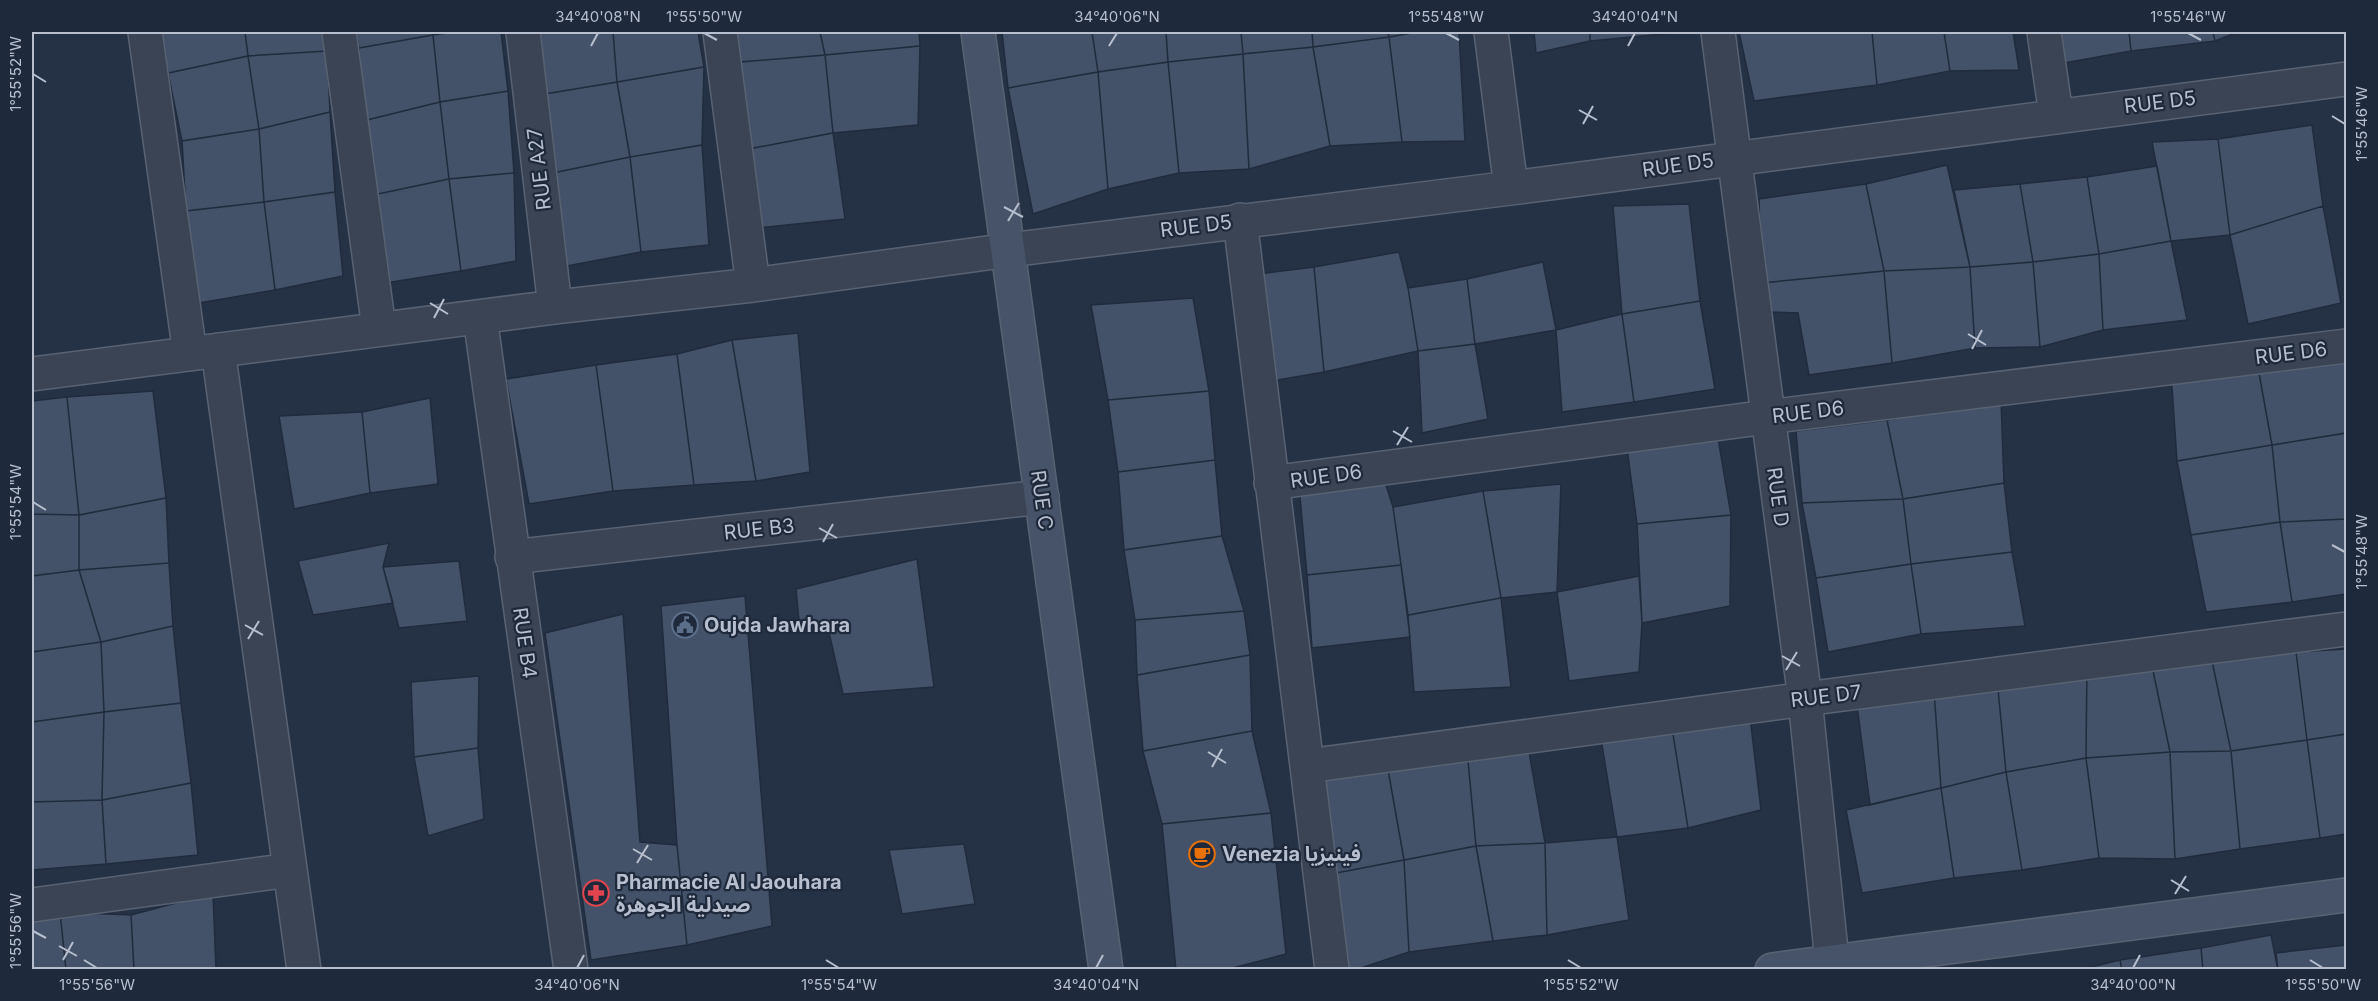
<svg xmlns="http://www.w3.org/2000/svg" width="2378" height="1001" font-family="Inter,'Noto Sans Arabic',sans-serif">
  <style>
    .building { fill: #435269; stroke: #202b3d; stroke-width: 1.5 }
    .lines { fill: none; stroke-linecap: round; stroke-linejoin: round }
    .street-casing { stroke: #586272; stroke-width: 36 }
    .secondary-casing { stroke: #586272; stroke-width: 36 }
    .street { stroke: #3a4455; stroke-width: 33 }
    .secondary { stroke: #475369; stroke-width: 33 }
    .ticks { fill: none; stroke: #b7bfce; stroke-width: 2 }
    .labels { text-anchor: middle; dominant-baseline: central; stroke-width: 4.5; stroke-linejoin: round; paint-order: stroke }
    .street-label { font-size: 20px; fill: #b7bfce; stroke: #1e293b }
    .poi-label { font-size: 20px; font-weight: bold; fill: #b7bfce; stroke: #1e293b; text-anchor: start }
    .neatline { fill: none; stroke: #b7bfce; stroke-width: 2 }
    .ticks-label { font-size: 15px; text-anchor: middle; fill: #b7bfce }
  </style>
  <rect width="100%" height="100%" fill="#253246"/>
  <!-- building -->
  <path class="building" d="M161,32h84l3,24 -80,17z
    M245,32h80l2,19 -79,5z
    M356,32h76l1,3 -74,13z
    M432,32h23l-22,3z
    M455,32h46l7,59 -68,11 -7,-67z
    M533,32h80l4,50 -72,12z
    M613,32h85l6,35 -87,15z
    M734,32h86l5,23 -85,7z
    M820,32h99l1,14 -95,9z
    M1002,32h90l6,40 -90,16z
    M1092,32h74l2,30 -70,10z
    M1166,32h75l2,22 -75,8z
    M1241,32h71l1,15 -70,7z
    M1312,32h76l1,5 -76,10z
    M1388,32h30l-29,5z
    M1418,32h41l6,109 -63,1 -13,-105z
    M1534,32h56v9l-54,12z
    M1590,32h94l-94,9z
    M1739,32h133l5,53 -123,16z
    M1872,32h72l6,39 -73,14z
    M1944,32h69l6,38 -69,1z
    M2060,32h69l2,19 -67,12z
    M2129,32h84l2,9 -84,10z
    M2213,32h25l-23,9z
    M433,35l7,67 -77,19 -4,-73z
    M1389,37l13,105 -72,4 -17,-99z
    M920,46l-2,79 -85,8 -8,-78z
    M1313,47l17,99 -81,23 -6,-115z
    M327,51l3,61 -71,17 -11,-73z
    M1243,54l6,115 -70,4 -11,-111z
    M825,55l8,78 -90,17 -3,-88z
    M248,56l11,73 -77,12 -14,-68z
    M1168,62l11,111 -71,16 -10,-117z
    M704,67l-2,78 -72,12 -13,-75z
    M1098,72l10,117 -75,25 -25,-126z
    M617,82l13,75 -82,17 -3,-80z
    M508,91l6,82 -65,6 -9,-77z
    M440,102l9,77 -76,16 -10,-74z
    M330,112l5,80 -71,10 -5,-73z
    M2312,125l11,81 -93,29 -12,-96z
    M259,129l5,73 -78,9 -4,-70z
    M833,133l12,86 -98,10 -4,-79z
    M2218,139l12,96 -59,6 -19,-99z
    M702,145l7,100 -68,7 -11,-95z
    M630,157l11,95 -74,14 -19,-92z
    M1947,165l23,102 -86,4 -18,-87z
    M2157,166l14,75 -72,13 -12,-77z
    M514,173l2,88 -55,10 -12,-92z
    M2087,177l12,77 -66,8 -13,-78z
    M449,179l12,92 -82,13 -6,-89z
    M1866,184l18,87 -123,12 -2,-84z
    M2020,184l13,78 -63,5 -16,-77z
    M335,192l8,84 -68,14 -11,-88z
    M264,202l11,88 -76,13 -13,-92z
    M1689,204l11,97 -78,13 -9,-108z
    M2323,206l18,97 -93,21 -18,-89z
    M2171,241l16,79 -84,10 -4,-76z
    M1399,252l9,36 10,63 -94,21 -10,-105z
    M2099,254l4,76 -63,17 -7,-85z
    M1543,262l13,68 -81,14 -8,-65z
    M2033,262l7,85 -65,1 -5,-81z
    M1314,267l10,105 -52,9 -14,-107z
    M1970,267l5,81 -83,15 -8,-92z
    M1884,271l8,92 -83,12 -11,-62 -28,-1 -9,-29z
    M1467,279l8,65 -57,7 -10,-63z
    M1193,298l16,93 -101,9 -17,-95z
    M1700,301l15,88 -81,13 -12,-88z
    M1622,314l12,88 -72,10 -6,-82z
    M798,333l12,139 -54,9 -24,-141z
    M732,340l24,141 -62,4 -17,-131z
    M1475,344l13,75 -66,14 -4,-82z
    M677,354l17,131 -81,6 -17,-126z
    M2346,359v74l-74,12 -15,-83z
    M2257,362l15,83 -95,16 -6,-88z
    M596,365l17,126 -84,13 -23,-125z
    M153,391l13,107 -87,17 -12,-118z
    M1209,391l6,69 -97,12 -10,-72z
    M67,397l12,118 -47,-1v-113z
    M430,398l8,86 -68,9 -8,-81z
    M2001,399l3,84 -101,16 -16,-79z
    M362,412l8,81 -76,16 -15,-93z
    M1887,420l16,79 -101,4 -6,-72z
    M2346,433v86l-66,3 -8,-77z
    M1718,438l13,77 -94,9 -10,-76z
    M2272,445l8,77 -89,13 -14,-74z
    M1215,460l7,76 -98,14 -6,-78z
    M1385,482l8,25 8,58 -94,10 -8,-89z
    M2004,483l8,69 -101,12 -8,-65z
    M1561,484l-4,108 -56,6 -18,-107z
    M1483,491l18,107 -93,17 -15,-108z
    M166,498l3,65 -90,7v-55z
    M1903,499l8,65 -95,14 -14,-75z
    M32,514l47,1v55l-47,6z
    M1731,515l-1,91 -88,17 -5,-99z
    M2346,519v75l-54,8 -12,-80z
    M2280,522l12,80 -86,10 -15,-77z
    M1222,536l22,75 -109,9 -11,-70z
    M389,543l-6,24 10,36 -80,12 -15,-54z
    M2012,552l13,74 -104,8 -10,-70z
    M917,559l17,128 -91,7 -15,-66 -28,4 -4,-43z
    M459,561l8,60 -68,7 -16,-61z
    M169,563l4,63 -72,16 -22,-72z
    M1911,564l10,70 -93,18 -12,-74z
    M1401,565l9,72 -98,11 -5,-73z
    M79,570l22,72 -69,10v-76z
    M1639,576l3,47 -3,49 -70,9 -12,-89z
    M745,596l27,330 -85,19 -10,-100 -16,-239z
    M1501,598l10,89 -97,5 -6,-77z
    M1244,611l6,44 -113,20 -2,-55z
    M623,614l17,228 37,3 10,100 -96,15 -46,-327z
    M173,626l8,77 -77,9 -3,-70z
    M101,642l3,70 -72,10v-70z
    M2346,649v85l-39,6 -11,-88z
    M2296,652l11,88 -76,11 -19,-90z
    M1250,655l2,76 -109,20 -6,-76z
    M2212,661l19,90 -61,1 -18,-86z
    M2087,665l65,1 18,86 -84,6z
    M2087,665l-1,93 -80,14 -8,-83z
    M479,676l-1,72 -64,9 -3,-75z
    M1998,689l8,83 -65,16 -7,-97z
    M1934,691l7,97 -71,17 -14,-107z
    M181,703l10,80 -89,17 2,-88z
    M104,712l-2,88 -70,2v-80z
    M1750,717l11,93 -73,18 -16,-100z
    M1672,728l16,100 -71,9 -16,-98z
    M1252,731l19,82 -109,11 -19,-73z
    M2346,734v100l-26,4 -13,-98z
    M2307,740l13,98 -80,11 -9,-98z
    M1528,746l17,97 -69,3 -9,-96z
    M478,748l6,71 -56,17 -14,-79z
    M1467,750l9,96 -72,14 -17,-96z
    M2231,751l9,98 -65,10 -5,-107z
    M2170,752l5,107 -76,-1 -13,-100z
    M2086,758l13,100 -77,12 -16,-98z
    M1387,764l17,96 -73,14 -9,-96z
    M2006,772l16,98 -68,8 -13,-90z
    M191,783l7,72 -92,9 -4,-64z
    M1941,788l13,90 -92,15 -16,-83z
    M102,800l4,64 -74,6v-68z
    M1271,813l15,141 -61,16h-49l-14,-146z
    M1617,837l12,83 -82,15 -2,-92z
    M1545,843l2,92 -54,6 -17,-95z
    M964,844l11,60 -73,10 -13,-64z
    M1476,846l17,95 -84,11 -5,-92z
    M1404,860l5,92 -54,18h-11l-13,-96z
    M213,893l3,77h-82l-3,-55z
    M60,912l71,3 3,55h-68z
    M60,912l6,58h-34v-51z
    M2271,935l7,35h-75l-2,-22z
    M2346,945v25h-68l-2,-17z
    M2201,948l2,22h-81l-2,-10z
    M2120,960l2,10h-43z"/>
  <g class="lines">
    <!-- street casing -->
    <g class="street-casing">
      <path id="street" d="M145,32l45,322
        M339,32l40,297
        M523,32l32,275
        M720,32l33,253
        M1491,32l20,156
        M1718,32l87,667 28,271
        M2044,32l12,83
        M1240,220l92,750
        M480,317l91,653
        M218,350l86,620
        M32,374l523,-67 198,-22 256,-35 502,-62 835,-109
        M1271,483l496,-66 579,-71
        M512,557l530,-60
        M1307,766l498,-67 541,-70
        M32,905l258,-35"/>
    </g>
    <!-- secondary casing -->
    <g class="secondary-casing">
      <path id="secondary" d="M978,32l128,938
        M1772,970l574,-75"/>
    </g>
    <!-- street -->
    <use href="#street" class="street"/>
    <!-- secondary -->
    <use href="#secondary" class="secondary"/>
  </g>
  <!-- ticks -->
  <path class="ticks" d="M704,33l13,7M1446,33l13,7M2188,33l13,7M591,46l7,-13M1109,46l8,-13M1628,46l7,-13M33,74l13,8M1579,110l18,10M2332,116l13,8M1583,124l10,-18M1004,207l19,10M1008,221l11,-18M430,303l18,11M434,318l10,-19M1968,334l18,11M1972,349l10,-19M1393,431l19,11M1397,445l11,-18M33,502l13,8M819,528l18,10M823,542l10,-18M2332,545l13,7M245,625l18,10M248,639l11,-18M1782,656l18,10M1786,670l11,-18M1208,752l18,11M1212,767l10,-18M633,849l19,11M637,863l11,-18M2171,880l18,11M2175,894l11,-18M33,931l13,7M59,946l18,10M63,960l10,-18M84,960l13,8M826,960l13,8M1568,960l13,8M2310,960l13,8M577,968l7,-13M1096,968l7,-13M2133,968l7,-13"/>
  <!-- icons -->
  <defs>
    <g id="civic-ring" transform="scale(1.35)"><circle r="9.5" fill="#1e293b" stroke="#5c6f8a" stroke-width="1.5"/><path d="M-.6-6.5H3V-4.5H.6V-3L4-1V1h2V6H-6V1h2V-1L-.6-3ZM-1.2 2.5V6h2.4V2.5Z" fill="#5c6f8a"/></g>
    <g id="cafe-ring" transform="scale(1.35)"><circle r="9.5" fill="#1e293b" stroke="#e8710a" stroke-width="1.5"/><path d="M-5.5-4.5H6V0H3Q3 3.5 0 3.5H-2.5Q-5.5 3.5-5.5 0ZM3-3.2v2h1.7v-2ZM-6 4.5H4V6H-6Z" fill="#e8710a"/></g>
    <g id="pharmacy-ring" transform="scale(1.35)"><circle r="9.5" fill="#1e293b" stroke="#e0444e" stroke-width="1.5"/><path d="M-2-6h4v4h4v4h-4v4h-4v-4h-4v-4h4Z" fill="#e0444e"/></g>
  </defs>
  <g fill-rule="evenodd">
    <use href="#civic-ring" x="685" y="625"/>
    <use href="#cafe-ring" x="1202" y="854"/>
    <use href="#pharmacy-ring" x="596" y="893"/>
  </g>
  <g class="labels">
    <!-- street labels -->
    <g class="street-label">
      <text transform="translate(2160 102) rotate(-7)">RUE D5</text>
      <text transform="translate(1678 165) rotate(-8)">RUE D5</text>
      <text transform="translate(539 169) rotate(-97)">RUE A27</text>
      <text transform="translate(1196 226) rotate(-7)">RUE D5</text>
      <text transform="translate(2291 353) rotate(-7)">RUE D6</text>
      <text transform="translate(1808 412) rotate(-7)">RUE D6</text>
      <text transform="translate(1326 476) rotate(-8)">RUE D6</text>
      <text transform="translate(1778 497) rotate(82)">RUE D</text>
      <text transform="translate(1042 500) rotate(82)">RUE C</text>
      <text transform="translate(759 529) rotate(-6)">RUE B3</text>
      <text transform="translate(525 643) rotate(82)">RUE B4</text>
      <text transform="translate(1826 696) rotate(-7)">RUE D7</text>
    </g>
    <!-- poi labels -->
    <g class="poi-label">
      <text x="704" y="625">Oujda Jawhara</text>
      <text x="1222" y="854">Venezia فينيزيا</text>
      <text x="616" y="882">Pharmacie Al Jaouhara<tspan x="616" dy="23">صيدلية الجوهرة</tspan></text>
    </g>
  </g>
  <!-- border -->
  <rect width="2378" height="1001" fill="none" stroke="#1e293b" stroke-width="66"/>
  <rect x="33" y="33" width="2312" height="935" class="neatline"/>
  <g class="ticks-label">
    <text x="598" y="22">34°40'08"N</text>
    <text x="704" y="22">1°55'50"W</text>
    <text x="1117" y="22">34°40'06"N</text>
    <text x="1446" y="22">1°55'48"W</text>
    <text x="1635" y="22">34°40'04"N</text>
    <text x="2188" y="22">1°55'46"W</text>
    <text transform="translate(16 74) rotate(-90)" y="5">1°55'52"W</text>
    <text transform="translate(2362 124) rotate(-90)" y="5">1°55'46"W</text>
    <text transform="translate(16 502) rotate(-90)" y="5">1°55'54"W</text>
    <text transform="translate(2362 552) rotate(-90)" y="5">1°55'48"W</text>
    <text transform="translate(16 931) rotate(-90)" y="5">1°55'56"W</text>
    <text x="97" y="990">1°55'56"W</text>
    <text x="577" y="990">34°40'06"N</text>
    <text x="839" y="990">1°55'54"W</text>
    <text x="1096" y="990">34°40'04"N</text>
    <text x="1581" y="990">1°55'52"W</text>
    <text x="2133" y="990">34°40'00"N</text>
    <text x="2323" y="990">1°55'50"W</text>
  </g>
</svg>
